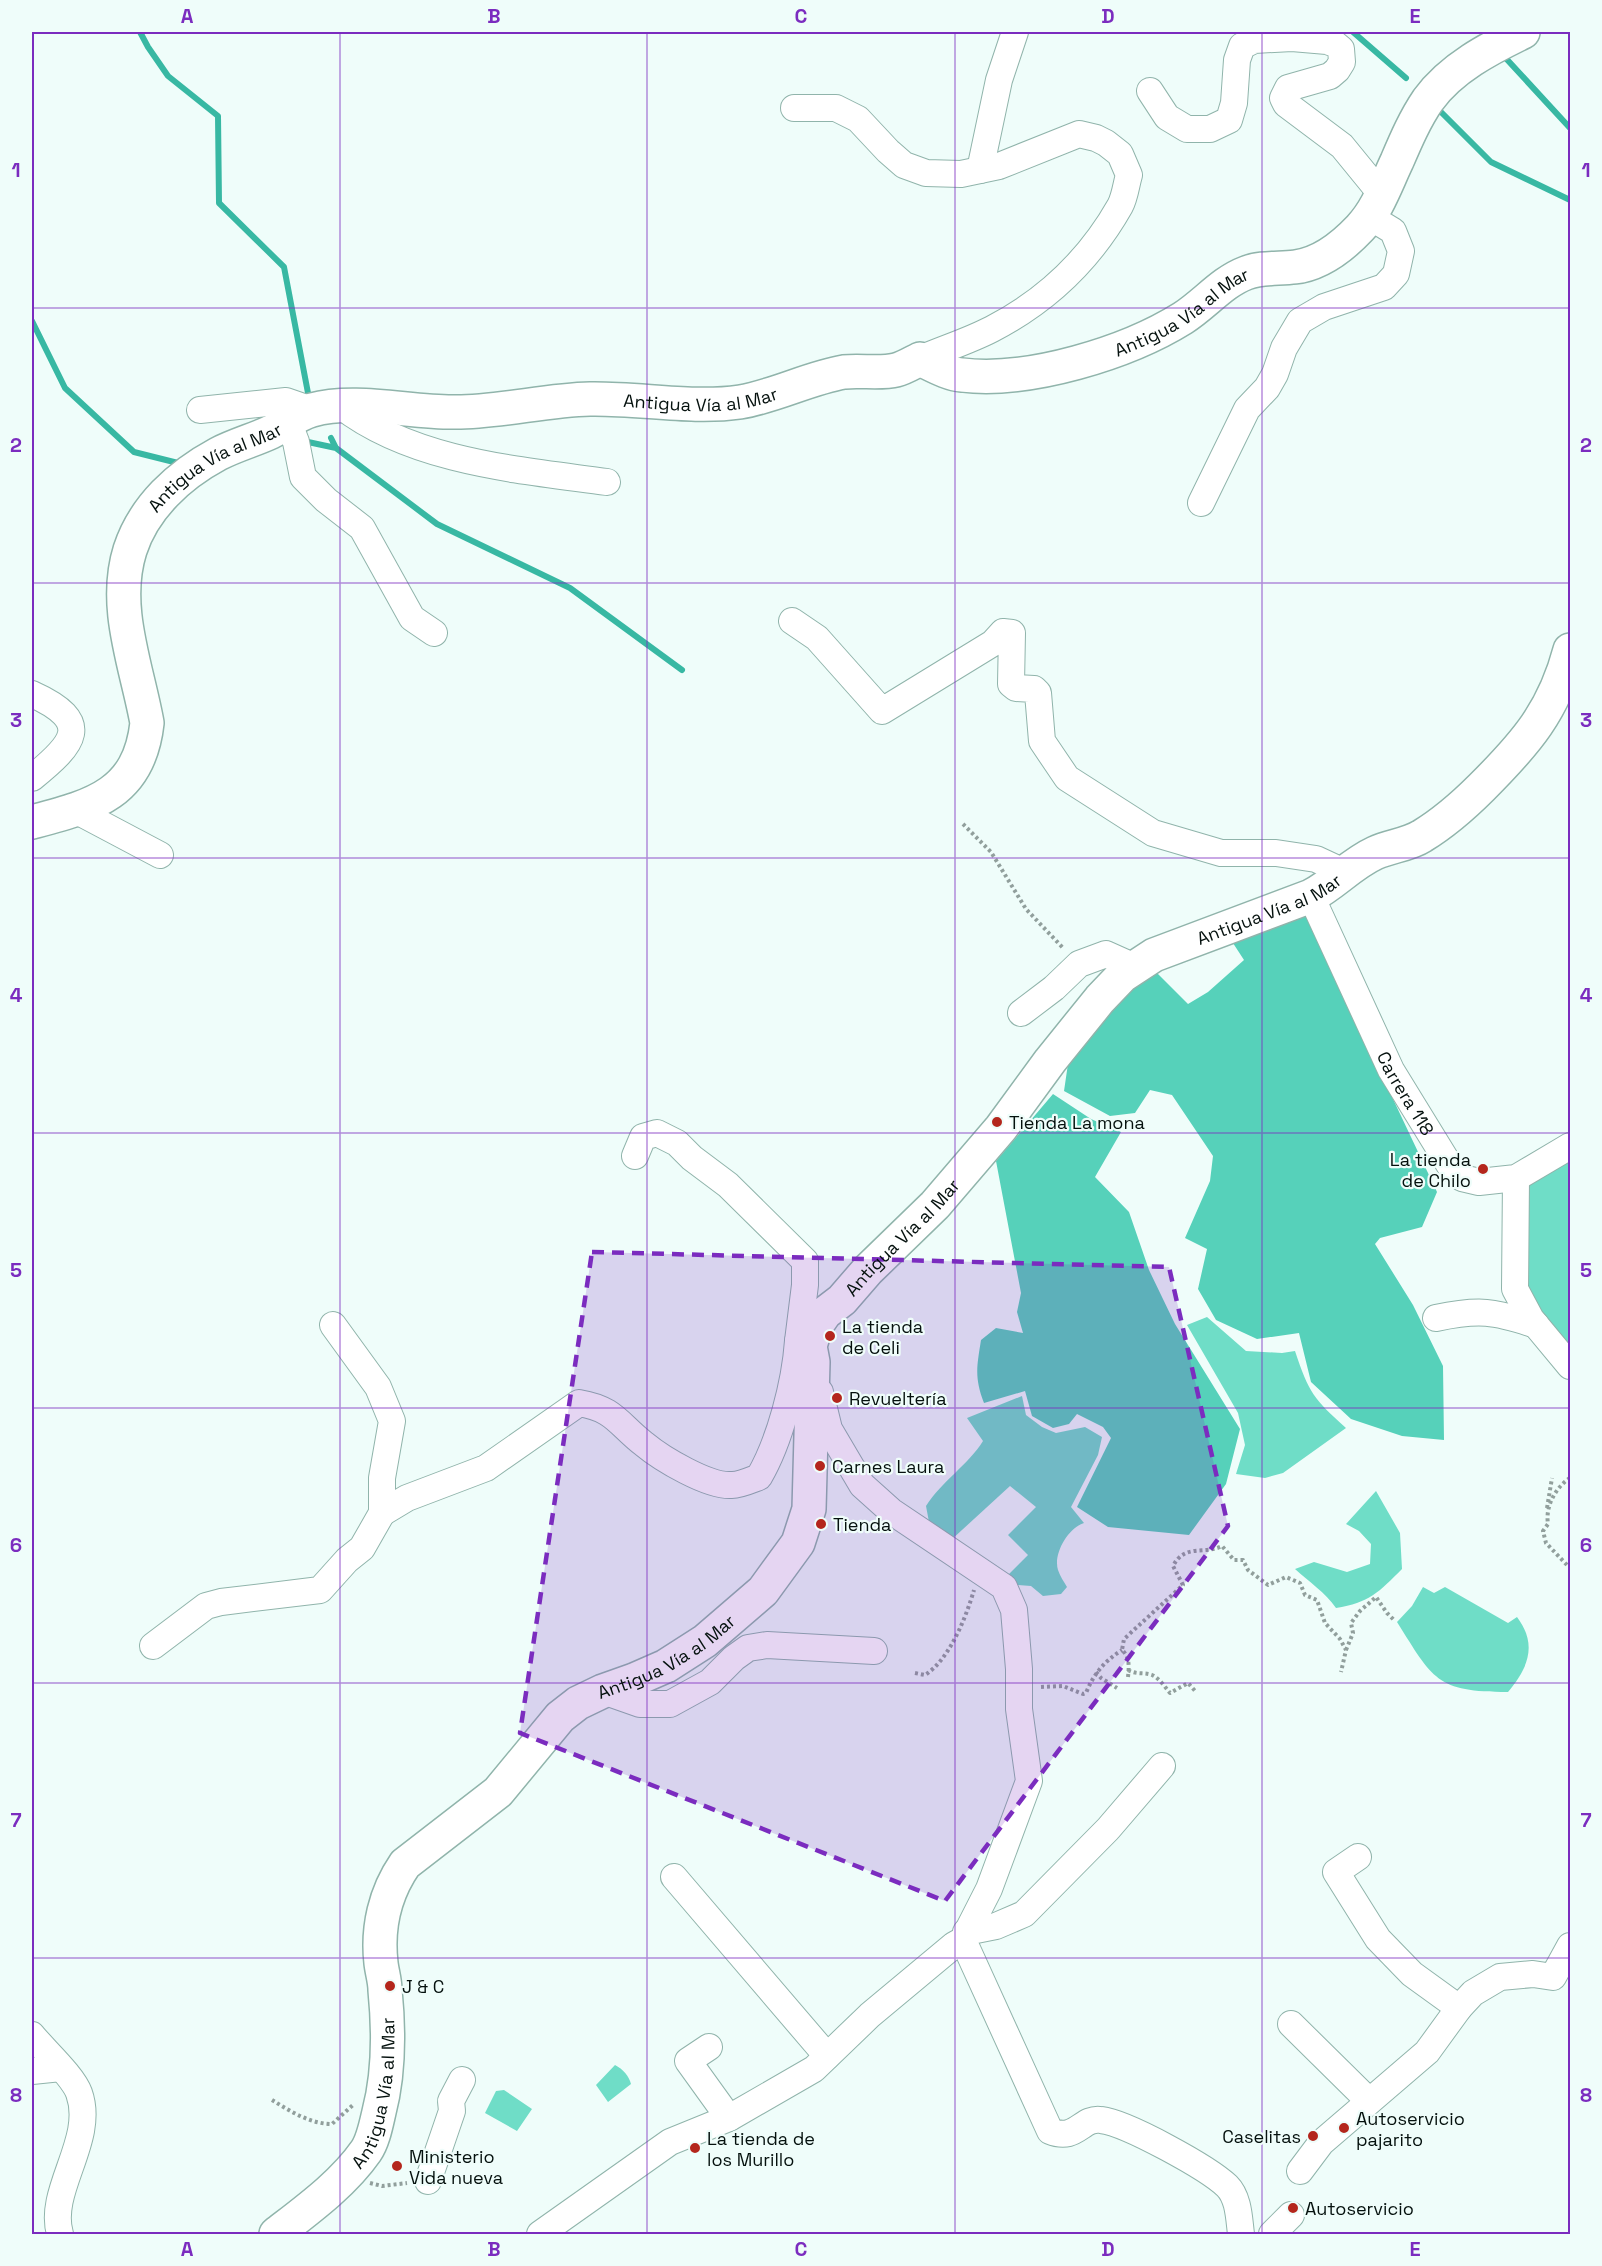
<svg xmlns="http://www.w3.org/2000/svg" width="1602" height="2266" font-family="'Space Grotesk',sans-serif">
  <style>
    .green { fill: #6fddc7 }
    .forest { fill: #56d1ba }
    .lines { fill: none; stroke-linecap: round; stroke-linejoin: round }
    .stream { stroke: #38b8a3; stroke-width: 6 }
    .minor-casing { stroke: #90b4ab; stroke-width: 28 }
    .major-casing { stroke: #90b4ab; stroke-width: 36 }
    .path { stroke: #919f9c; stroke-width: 4; stroke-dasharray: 3 3; stroke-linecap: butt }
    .minor { stroke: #fff; stroke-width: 26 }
    .major { stroke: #fff; stroke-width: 33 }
    .marked { fill: #7b2cbf; fill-opacity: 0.2; stroke: #7b2cbf; stroke-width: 4.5; stroke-dasharray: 12 8; stroke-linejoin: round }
    .grid { fill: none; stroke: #7b2cbf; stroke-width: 1.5; stroke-opacity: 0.55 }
    .poi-dot { fill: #b4261c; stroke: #effdfa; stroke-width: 2 }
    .labels { text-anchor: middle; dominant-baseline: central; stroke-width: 4.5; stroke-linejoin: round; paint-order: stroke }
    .street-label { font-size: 18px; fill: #05110e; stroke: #effdfa }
    .poi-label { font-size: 18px; fill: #05110e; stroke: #effdfa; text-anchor: start }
    .neatline { fill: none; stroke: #7b2cbf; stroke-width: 2 }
    .grid-label { font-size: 20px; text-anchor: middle; font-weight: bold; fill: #7b2cbf }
  </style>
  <rect width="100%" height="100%" fill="#effdfa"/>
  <!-- green -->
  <path class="green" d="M1570,1158v84l-2,4 2,5v103l-43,-57 -4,-113z
    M1207,1317l39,34 36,2 13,-2c14,42 19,48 51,77l-63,45 -18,5 -29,-4 9,-29 -7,-32 -51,-88z
    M1022,1396l4,19 16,12 14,6 29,-6 17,10 -4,18 -27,52 13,16c-16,5 -31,31 -26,47 2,6 6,12 9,17l-6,7 -18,2 -12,-10 -13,-1 -12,-8 22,-22 -20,-20 28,-28 -26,-21 -60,55 -21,-19 -3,-16c16,-25 42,-41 57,-65l-16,-23z
    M1376,1491l24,42 2,36c-23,23 -33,34 -66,39 -11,-16 -27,-26 -41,-39l19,-7 33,10 23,-8 1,-20 -12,-13 -13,-7z
    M1423,1587l11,6 11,-6 63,36 9,-6c21,28 11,51 -9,75 -72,0 -75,-13 -111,-70l15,-16z
    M615,2065c8,4 14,11 16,19l-23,18 -12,-17z
    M504,2090l28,19 -15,22 -32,-18 11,-22z"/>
  <!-- forest -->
  <path class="forest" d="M1305,913l132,279 -15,35 -42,11 -5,6 38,61 30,61 1,74 -42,-4 -51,-17 -40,-37 -12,-49 -42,6 -41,-19 -18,-31 9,-40 -22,-11 25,-57 3,-25 -41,-61 -22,-5 -15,23 -25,3 -46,-25 5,-34 54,-63 29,-26 36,36 20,-12 36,-32 -13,-20z
    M1053,1094l38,25 30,13 -26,45 34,35 20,58 26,54 65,105 -14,55 -37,51 -81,-8 -31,-20 34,-69 -8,-11 -26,-13 -8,10 -16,4 -21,-12 -7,-25 -41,12c-10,-26 -7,-37 -3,-63l15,-12 27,5 -6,-21 4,-19 -25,-132z"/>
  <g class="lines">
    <!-- stream -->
    <path class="stream" d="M140,32l8,15 20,29 50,40 1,87 65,64 24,126
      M1353,32l53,46
      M1501,53l69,75
      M1441,112l50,50 79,38
      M32,321l33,67 69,64 44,11
      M331,438l5,10
      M308,442l28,6 101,76 133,64 112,82"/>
    <!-- minor casing -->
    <g class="minor-casing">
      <g id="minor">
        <path d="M1150,91l17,26 20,12h23l19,-9 5,-17 3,-43 5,-14 12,-6 38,-2 35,3 8,3 6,5 1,13 -5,8 -7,6 -42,12 -5,10 3,6 56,42 40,49"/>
        <path d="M794,108h42l22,11 30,32 16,14 22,8 35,1 38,-8 80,-32 17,4 10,5 14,11 9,21c-3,10 -4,22 -9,31 -30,53 -74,95 -128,123 -23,12 -49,20 -72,30"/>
        <path d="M980,170l19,-90 16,-48"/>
        <path d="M341,406c72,56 179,64 266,76"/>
        <path d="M200,410l86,-9 26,9"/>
        <path d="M288,421l8,21 7,35 23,23 36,28 50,90 22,15"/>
        <path d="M1201,503l46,-94 20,-21 8,-14 9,-26 16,-27 24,-14 60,-20 12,-13 5,-23 -8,-20 -23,-14"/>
        <path d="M792,621l25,17 65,73 111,-68 10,-11 9,1 -1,51 5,4 18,1 4,4 4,48 25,37 86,55 68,20h55l40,6 28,13"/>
        <path d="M32,694c62,28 42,50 0,84"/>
        <path d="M75,810l85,45"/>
        <path id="s1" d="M1311,896l80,174 59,96 12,12 17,4 37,-4 54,-32"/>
        <path d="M1021,1013l33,-25 25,-24 27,-10 29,13"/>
        <path d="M635,1156l8,-19 14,-4 20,10 15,15 36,27 77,76v24l-7,56 10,14"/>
        <path d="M1516,1178l-1,111 16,30 39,47"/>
        <path d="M1436,1318c43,-9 58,-7 100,7"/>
        <path d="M382,1513l25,-15 79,-30 93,-65c36,6 39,21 65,41 18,15 65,43 88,41 8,0 19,-5 27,-8 21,-36 36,-94 39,-136"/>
        <path d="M153,1646l53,-40 15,-4 99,-12 27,-30 15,-12 20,-35v-35l10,-57 -14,-34 -45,-62"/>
        <path d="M603,1691l37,13h30l40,-22 24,-24 14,-10 19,-3 107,6"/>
        <path d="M1358,1857l-22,15 42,67 34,35 47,34"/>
        <path d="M674,1877l153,179"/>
        <path d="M966,1932l30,-6 28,-12 84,-85 54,-63"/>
        <path d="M963,1940l87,191c27,11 31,-14 51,-11 26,3 107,48 126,66 12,12 12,33 14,48"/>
        <path d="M1291,2024l78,77"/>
        <path d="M32,2035c12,15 41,41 47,58 17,47 -32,97 -19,141"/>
        <path d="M709,2047l-21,14 41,57"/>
        <path d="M32,2071l29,-3"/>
        <path d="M1300,2171l21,-28 106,-91 32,-44 14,-15 27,-16 33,-3 20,3 17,-31"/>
        <path d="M428,2181l24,-70 -1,-10 11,-21"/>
        <path d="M540,2234l130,-92 59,-24 85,-49 56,-54 84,-70 9,-5 26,-51 40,-108 -10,-72v-40l-5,-59 -10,-23 -113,-76 -29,-26 -33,-56 -9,-37"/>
        <path d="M1272,2234l19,-19"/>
      </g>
    </g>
    <!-- major casing -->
    <g class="major-casing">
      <g id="major">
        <path id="s2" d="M32,822c60,-16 107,-27 115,-99 -10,-56 -35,-116 -17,-173 14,-43 49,-75 88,-96 17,-9 36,-14 53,-22 14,-7 26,-18 41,-22 44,-12 99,3 144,2 45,0 89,-12 134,-13 49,-1 102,10 150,3 36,-6 69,-24 104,-30 17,-2 36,2 52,-2 8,-2 16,-7 24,-11 13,6 28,15 42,16 67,8 165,-22 221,-57 22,-14 39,-36 63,-45 15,-6 33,-4 49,-6 25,-3 48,-21 65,-39 18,-19 26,-44 37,-67 9,-21 18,-42 31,-61 23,-32 62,-52 95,-68"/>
        <path id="s3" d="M276,2234c31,-24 67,-50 90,-83 7,-10 10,-26 13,-39 10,-38 10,-82 6,-122 0,-9 -3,-18 -4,-27 -4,-35 4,-70 24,-99l93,-72 62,-75 18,-14 25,-12 31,-11 32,-14 39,-25 58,-50 35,-48 11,-34 4,-147 -3,-16 6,-20 9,-13 17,-13 26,-30 67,-65 66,-77 49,-67 50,-62 22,-23 32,-21 157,-59c23,-12 40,-32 64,-43 15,-7 33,-8 47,-17 23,-14 42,-31 60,-49 44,-44 72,-76 88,-137"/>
      </g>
    </g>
    <!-- path -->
    <path class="path" d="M963,824l28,28 35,57 38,40
      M1570,1478c-14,9 -25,28 -22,46l-5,7 3,12 21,22 3,-2
      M1547,1508l5,-30
      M1346,1650l7,-17 -2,-10 9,-12 16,-14 11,16 8,8
      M1128,1670c9,5 16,2 24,5 7,3 13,12 18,18l18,-10 8,9
      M1096,1672l5,6 16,10
      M915,1673l10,2c25,-16 41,-58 49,-85
      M1128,1677c1,-10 2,-20 -6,-27l2,-11 59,-54 -10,-19c12,-23 32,-11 49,-20l12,14h9l5,10 20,15 18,-8 14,6 5,12 12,5 8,23 15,16 6,11 -5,22
      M1041,1687l22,-1 20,8 3,-1c8,-20 19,-32 36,-43
      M272,2100c18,11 38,24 60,24l21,-19
      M370,2183l12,3 25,-3"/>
    <!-- minor -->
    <use href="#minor" class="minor"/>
    <!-- major -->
    <use href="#major" class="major"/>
  </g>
  <!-- marked area -->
  <path class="marked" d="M592,1252l577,15 59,259 -283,375 -425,-168z"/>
  <!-- grid -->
  <path class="grid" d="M340,32v2202M647,32v2202M955,32v2202M1262,32v2202M32,308h1538M32,583h1538M32,858h1538M32,1133h1538M32,1408h1538M32,1683h1538M32,1958h1538"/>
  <!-- markers -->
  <g class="poi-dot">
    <circle cx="997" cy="1122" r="6"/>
    <circle cx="1483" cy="1169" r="6"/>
    <circle cx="830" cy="1336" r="6"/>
    <circle cx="837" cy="1398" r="6"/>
    <circle cx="820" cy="1466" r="6"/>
    <circle cx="821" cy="1524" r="6"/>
    <circle cx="390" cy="1986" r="6"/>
    <circle cx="1344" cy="2128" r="6"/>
    <circle cx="1313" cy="2136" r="6"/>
    <circle cx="695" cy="2148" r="6"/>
    <circle cx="397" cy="2166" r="6"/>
    <circle cx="1293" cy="2208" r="6"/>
  </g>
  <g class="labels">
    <!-- street labels -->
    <g class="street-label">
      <text stroke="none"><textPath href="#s2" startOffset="1474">Antigua Vía al Mar</textPath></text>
      <text stroke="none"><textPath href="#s2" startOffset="969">Antigua Vía al Mar</textPath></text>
      <text stroke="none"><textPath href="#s2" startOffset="465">Antigua Vía al Mar</textPath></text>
      <text stroke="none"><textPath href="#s3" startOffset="1782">Antigua Vía al Mar</textPath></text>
      <text stroke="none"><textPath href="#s1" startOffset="219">Carrera 118</textPath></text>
      <text stroke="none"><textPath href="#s3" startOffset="1278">Antigua Vía al Mar</textPath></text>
      <text stroke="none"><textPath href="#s3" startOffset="756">Antigua Vía al Mar</textPath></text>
      <text stroke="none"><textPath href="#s3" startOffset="182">Antigua Vía al Mar</textPath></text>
    </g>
    <!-- poi labels -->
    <g class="poi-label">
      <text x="1009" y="1122">Tienda La mona</text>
      <text x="1471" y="1159" text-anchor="end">La tienda<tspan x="1471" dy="21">de Chilo</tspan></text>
      <text x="842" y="1326">La tienda<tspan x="842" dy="21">de Celi</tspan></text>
      <text x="849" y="1398">Revueltería</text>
      <text x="832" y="1466">Carnes Laura</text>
      <text x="833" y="1524">Tienda</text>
      <text x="402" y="1986">J &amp; C</text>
      <text x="1356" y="2118">Autoservicio<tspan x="1356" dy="21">pajarito</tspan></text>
      <text x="1301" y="2136" text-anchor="end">Caselitas</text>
      <text x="707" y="2138">La tienda de<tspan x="707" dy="21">los Murillo</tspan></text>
      <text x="409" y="2156">Ministerio<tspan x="409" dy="21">Vida nueva</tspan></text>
      <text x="1305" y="2208">Autoservicio</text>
    </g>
  </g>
  <!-- border -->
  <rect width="1602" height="2266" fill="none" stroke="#effdfa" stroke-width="66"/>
  <rect x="33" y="33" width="1536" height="2200" class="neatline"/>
  <g class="grid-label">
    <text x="187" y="23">A</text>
    <text x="494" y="23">B</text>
    <text x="801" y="23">C</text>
    <text x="1108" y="23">D</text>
    <text x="1415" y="23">E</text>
    <text x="16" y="177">1</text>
    <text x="1586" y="177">1</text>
    <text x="16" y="452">2</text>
    <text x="1586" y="452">2</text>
    <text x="16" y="727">3</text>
    <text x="1586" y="727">3</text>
    <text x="16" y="1002">4</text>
    <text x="1586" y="1002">4</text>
    <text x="16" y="1277">5</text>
    <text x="1586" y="1277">5</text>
    <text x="16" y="1552">6</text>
    <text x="1586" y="1552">6</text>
    <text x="16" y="1827">7</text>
    <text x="1586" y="1827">7</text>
    <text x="16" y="2102">8</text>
    <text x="1586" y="2102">8</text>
    <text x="187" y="2256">A</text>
    <text x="494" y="2256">B</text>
    <text x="801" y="2256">C</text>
    <text x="1108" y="2256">D</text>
    <text x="1415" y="2256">E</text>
  </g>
</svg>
